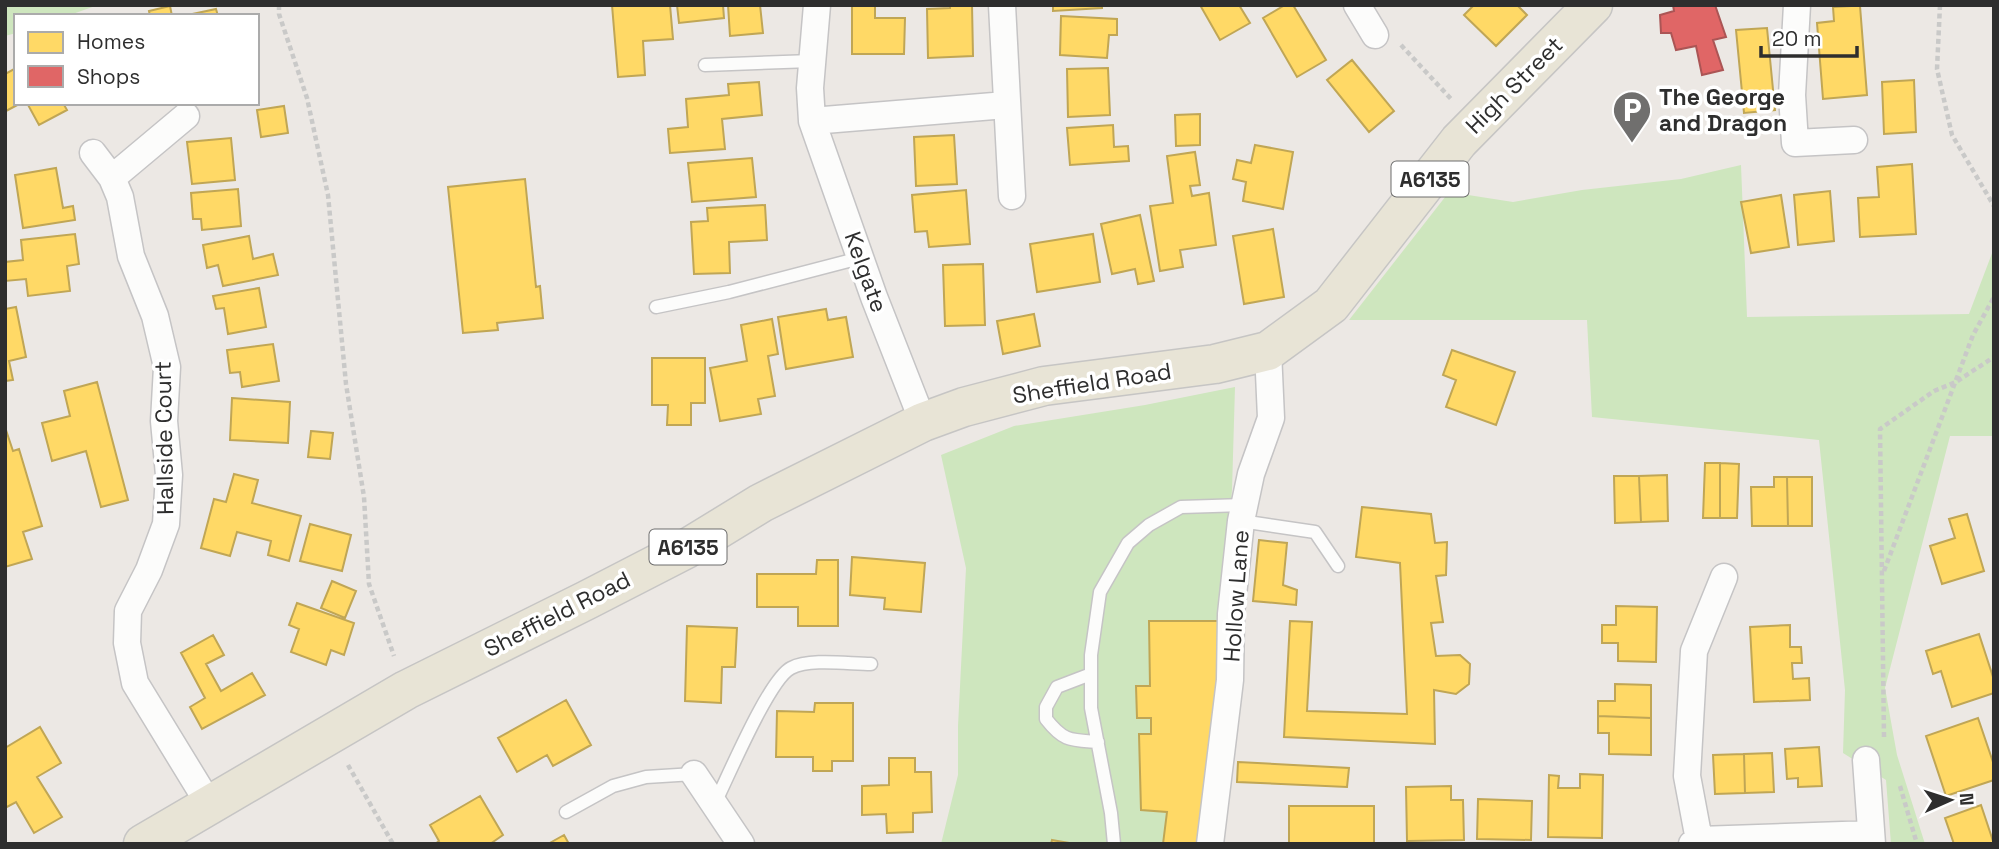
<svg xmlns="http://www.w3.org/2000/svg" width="1999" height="849" font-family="'Space Grotesk',sans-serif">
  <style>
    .green { fill: #cee6be }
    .homes { fill: #ffd966; stroke: #c0a655; stroke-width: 2 }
    .shops { fill: #e06666; stroke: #ab5555; stroke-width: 2 }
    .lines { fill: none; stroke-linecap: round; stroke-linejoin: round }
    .lane-casing { stroke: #c5c4c5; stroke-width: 15 }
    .street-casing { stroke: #c5c4c5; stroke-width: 29 }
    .primary-casing { stroke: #c6c5c4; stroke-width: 41 }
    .path { stroke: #c9c9c8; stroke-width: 4.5; stroke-dasharray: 5 3.5; stroke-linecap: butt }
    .lane { stroke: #fcfcfb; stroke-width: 12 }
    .street { stroke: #fcfcfb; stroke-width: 26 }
    .primary { stroke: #e8e4d6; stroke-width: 38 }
    .labels { text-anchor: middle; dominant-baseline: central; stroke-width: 7; stroke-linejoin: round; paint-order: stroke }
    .shield { fill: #fff; stroke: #6d6d6d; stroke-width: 2 }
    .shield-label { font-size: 21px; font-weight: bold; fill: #2e2e2e }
    .street-label { font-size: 23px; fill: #2e2e2e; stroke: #fff }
    .poi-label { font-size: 23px; font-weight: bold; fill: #2e2e2e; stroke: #fff; text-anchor: start }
  </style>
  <rect width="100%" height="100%" fill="#ece8e4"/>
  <!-- green -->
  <path class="green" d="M5,5h93l-31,11h-51v17l-11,3z
    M1741,165l6,152 222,-3 25,-66v188h-44l-65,252 12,67 28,89h-34l-5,-64 -43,-27 2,-63 -26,-250 -227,-23 -5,-97h-238l100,-128 64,10 69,-12 99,-11z
    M1235,387l-3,103 -30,354h-261l17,-69v-49l8,-158 -25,-113 73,-29 131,-21z"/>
  <!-- homes -->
  <path class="homes" d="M612,5h58l3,34 -30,2 2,34 -27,2z
    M677,5h46l1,13 -45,5z
    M728,5h32l3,28 -33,3z
    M852,5h23v13h30l-1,36h-52z
    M950,5h22l1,51 -45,2 -1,-49 23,-1z
    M1053,5h49v3l-49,3z
    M1200,5h39l11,18 -30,17z
    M1285,5h8l33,55 -29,17 -34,-59z
    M1474,5h43l10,10 -31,31 -32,-31z
    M1870,5l-10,1 7,89 -44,4 -6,-76 17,-2 -1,-14z
    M170,6l2,10h-22l-1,-5z
    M216,9l2,7h-35z
    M1061,16l56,3v16h-8l-2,23 -47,-3z
    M1767,28l8,82 -31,3 -8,-83z
    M1352,60l42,51 -25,21 -42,-52z
    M16,68v35h5l-15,8 -1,-37z
    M1108,68l2,47 -42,2 -1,-48z
    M1914,80l2,52 -32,2 -2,-52z
    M759,82l3,33 -40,4 3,30 -55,4 -2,-24 20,-2 -2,-28 43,-4 -1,-11z
    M27,103h36l4,7 -28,15z
    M284,106l4,27 -27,4 -4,-27z
    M1200,114v31l-24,1 -1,-31z
    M1113,125l1,22 14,-1 1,15 -59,4 -3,-37z
    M954,135l3,49 -41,2 -2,-49z
    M231,138l4,42 -43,4 -5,-42z
    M1255,145l38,7 -10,57 -40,-8 3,-19 -13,-3 4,-19 14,3z
    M1195,152l5,33 -10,1 2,10 17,-3 7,52 -36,5 3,17 -23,4 -10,-65 23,-3 -6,-47z
    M752,158l4,39 -64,5 -4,-39z
    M1912,164l4,70 -56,3 -2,-39 21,-1 -2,-30z
    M56,168l7,40 10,-2 2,14 -52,8 -8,-53z
    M525,179l11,108 4,-1 3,32 -46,5 1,7 -35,3 -15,-146z
    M238,189l3,37 -39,4 -1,-11h-8l-2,-26z
    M966,190l4,54 -41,3 -2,-16 -12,1 -3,-37z
    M1830,191l4,50 -36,4 -4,-50z
    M1781,195l8,52 -38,6 -10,-51z
    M765,205l2,35 -38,2 1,31 -36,1 -3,-52 17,-1 -1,-13z
    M1140,215l14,66 -16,3 -3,-15 -23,5 -11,-50z
    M1273,229l11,68 -40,7 -11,-68z
    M75,234l4,30 -12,2 3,25 -42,5 -2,-17 -21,2v-19l18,-2 -2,-20z
    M1093,234l7,48 -63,10 -7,-48z
    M249,236l4,23 20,-5 5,21 -55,11 -5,-21 -11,3 -4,-23z
    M983,264l2,61 -40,1 -2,-61z
    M259,288l7,39 -38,7 -4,-26 -8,1 -3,-13z
    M16,307l10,50 -17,4 4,19 -8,1v-72z
    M826,309l2,11 18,-3 7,40 -67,12 -8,-52z
    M1034,314l6,32 -37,8 -6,-33z
    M772,319l6,35 -10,2 7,40 -17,3 3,15 -41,7 -10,-53 37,-7 -6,-36z
    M273,344l6,37 -37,6 -2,-15 -10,1 -3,-23z
    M1452,350l63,22 -19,53 -50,-18 10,-27 -13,-5z
    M652,358h53v45h-14v22h-24l1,-20h-16z
    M97,382l31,118 -27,7 -15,-56 -34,10 -10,-38 28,-7 -6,-25z
    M232,398l58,4 -2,41 -58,-3z
    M5,427l8,24 6,-2 23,77 -19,6 9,27 -27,8z
    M311,431l22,2 -3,26 -22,-2z
    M1705,463h15v55h-17z
    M1720,463l19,1 -2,54h-17z
    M234,474l24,6 -6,23 49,13 -12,45 -21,-6 3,-14 -34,-9 -7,24 -29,-8 13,-49 12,3z
    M1667,475l1,46 -27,1 -2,-46z
    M1614,476h25l2,46 -26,1z
    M1774,477h13l1,49h-36l-1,-39h23z
    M1787,477h25v49h-24z
    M1362,507l69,7 4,29 12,-1 -1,33 -10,1 7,46 -12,1 5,33 24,-1 10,9 -1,20 -13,10 -22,-4 1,54 -151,-7 6,-116 22,1 -5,89 100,3 -7,-151 -44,-6z
    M1967,514l17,57 -42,13 -12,-38 25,-8 -6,-19z
    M310,524l41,11 -9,36 -42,-10z
    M1259,540l28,3 -4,42 14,5 -1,15 -43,-4z
    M852,557l73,6 -4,49 -37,-3 1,-11 -35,-3z
    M817,560h21v66h-40v-19h-41v-33h59z
    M332,581l24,10 -11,27 -24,-10z
    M297,603l57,20 -10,32 -13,-5 -5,15 -35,-13 8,-23 -10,-4z
    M1616,606l41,1 -1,55 -38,-1v-18h-16v-18h14z
    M1149,621h71l-2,67 -16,156h-39l4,-32 -26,-2 -2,-76h12v-16h-14l-1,-32h14z
    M1790,625v22h11l1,16h-10l1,16 16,-1 1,22 -56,2 -4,-75z
    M687,626l50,2 -2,39h-13l-1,36 -36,-2z
    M1979,634l15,46v13l-42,14 -11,-36 -8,3 -7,-23z
    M213,635l11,20 -18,9 15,27 31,-18 13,22 -63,34 -12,-22 15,-9 -24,-45z
    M1615,684l36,1v33l-53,-2v-15h17z
    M566,700l25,45 -38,21 -6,-11 -30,17 -19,-34z
    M815,703h38v58h-21v10h-19v-14h-37l1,-46 37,1z
    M1598,716l53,2v37l-42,-1v-21h-11z
    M1978,718l16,47v15l-48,16 -20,-60z
    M40,727l21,36 -24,14 25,40 -28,16 -18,-31 -11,6v-60z
    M1819,747l3,39 -24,1v-9l-11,1 -2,-30z
    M1772,753l2,39 -29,1 -1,-39z
    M1744,754l1,39 -30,1 -2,-39z
    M889,758h26v14h16l1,40 -19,1v19l-26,1 -1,-19 -24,1v-29l27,-1z
    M1238,762l111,6 -2,19 -110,-5z
    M1580,774l23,1 -1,63 -54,-1 1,-62 10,1 -1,12h22z
    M1451,786v14h12l1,40 -57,1 -1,-54z
    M480,796l23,39 -13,9h-55l4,-3 -9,-16z
    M1478,799l54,2 -1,39 -54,-1z
    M1981,805l13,39h-40l-9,-26z
    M1289,806h85v38h-85z
    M564,835l5,9h-21z
    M1052,840l23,4h-24z"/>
  <!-- shops -->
  <path class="shops" d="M1673,5h42l11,32 -13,3 10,30 -21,5 -6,-29 -20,4 -5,-17h-10l-1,-18 14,-4z"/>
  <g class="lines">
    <!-- lane casing -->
    <g class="lane-casing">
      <path id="lane" d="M705,65l107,-4
        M656,307l73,-15 131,-34
        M1241,521l74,11 23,34
        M1091,674l-34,13 -11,20v12c18,23 25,21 52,23
        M715,803c13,-26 54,-124 76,-135 19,-10 58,-4 80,-4
        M566,812l47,-26 33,-9 48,-3
        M1114,844l-3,-31 -20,-105v-53l9,-63 28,-49 21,-18 32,-18 63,-2"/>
    </g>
    <!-- street casing -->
    <g class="street-casing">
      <path id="street" d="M817,5l-7,83 2,33 62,176 49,125
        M1002,5l10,191
        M1357,5l18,30
        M1797,5l-5,90 3,48 59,-3
        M812,121l194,-16
        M93,153l19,25 8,19 11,59 24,60 12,51 -3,54 5,54 -3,49 -17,46 -21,41 -1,32 8,40 74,121
        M112,178l74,-62
        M1866,760l6,84
        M694,774l47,70
        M1699,840l-12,-64 7,-125 30,-74
        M1210,844l20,-164 1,-66 10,-93 10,-47 20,-56 -3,-67
        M1692,844l7,-4 172,-6"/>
    </g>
    <!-- primary casing -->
    <g class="primary-casing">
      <path id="primary" d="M143,844l263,-154 181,-90 99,-51 75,-46 162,-81 41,-15 80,-21 171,-22 53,-13 63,-46 128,-164 134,-136"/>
    </g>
    <!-- path -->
    <path class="path" d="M279,5v9l28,84 21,97 18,189 18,113 5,87 25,72
      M1940,5l-3,64 15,66 42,71
      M1401,45l51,55
      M1884,571l89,-236 21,-38
      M1884,737l-4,-308 54,-38 22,-9 38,-25
      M348,765l45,79
      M1900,786l17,58"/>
    <!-- lane -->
    <use href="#lane" class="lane"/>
    <!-- street -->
    <use href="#street" class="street"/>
    <!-- primary -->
    <use href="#primary" class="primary"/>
  </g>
  <!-- icons -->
  <defs>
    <g id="parking-pin" transform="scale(2.0125)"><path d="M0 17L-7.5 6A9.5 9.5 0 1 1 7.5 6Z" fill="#706f6e" stroke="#fff"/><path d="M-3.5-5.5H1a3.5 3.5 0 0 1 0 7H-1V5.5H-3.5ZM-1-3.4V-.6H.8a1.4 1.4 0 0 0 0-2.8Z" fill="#fff"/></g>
  </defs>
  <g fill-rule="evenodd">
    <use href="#parking-pin" x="1632" y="110"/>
  </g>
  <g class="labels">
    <!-- shield labels -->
    <g class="shield">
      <rect x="1391.5" y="161.5" width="77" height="35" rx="5"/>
      <rect x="649.5" y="529.5" width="77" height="35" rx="5"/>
    </g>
    <g class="shield-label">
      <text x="1430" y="179">A6135</text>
      <text x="688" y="547">A6135</text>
    </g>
    <!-- street labels -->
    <g class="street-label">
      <text transform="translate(1514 85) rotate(-45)">High Street</text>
      <text transform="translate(866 272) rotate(70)">Kelgate</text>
      <text transform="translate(1092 383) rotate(-9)">Sheffield Road</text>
      <text transform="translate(164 438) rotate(-91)">Hallside Court</text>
      <text transform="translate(1236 596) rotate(-86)">Hollow Lane</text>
      <text transform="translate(557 614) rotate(-27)">Sheffield Road</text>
    </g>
    <!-- poi labels -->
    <g class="poi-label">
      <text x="1659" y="97">The George<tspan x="1659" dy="26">and Dragon</tspan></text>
    </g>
  </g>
  <!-- border -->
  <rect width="1999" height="849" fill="none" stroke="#2e2e2e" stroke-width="14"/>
  <!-- legend -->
  <rect x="14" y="14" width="245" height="91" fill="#ffffff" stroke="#ababab" stroke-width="2"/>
  <rect x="28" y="32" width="35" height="21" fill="#ffd966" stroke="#ababab" stroke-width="2"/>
  <text x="77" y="49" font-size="21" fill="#2e2e2e">Homes</text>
  <rect x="28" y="66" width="35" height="21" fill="#e06666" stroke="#ababab" stroke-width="2"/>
  <text x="77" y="84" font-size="21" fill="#2e2e2e">Shops</text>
  <!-- north arrow -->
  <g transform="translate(1950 800) rotate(87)" stroke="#ffffff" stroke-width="5" paint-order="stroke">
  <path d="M0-5L12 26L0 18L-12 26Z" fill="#2e2e2e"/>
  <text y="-10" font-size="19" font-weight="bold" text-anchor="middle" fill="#2e2e2e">N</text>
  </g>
  <!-- scale -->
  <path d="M1761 46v10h96v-10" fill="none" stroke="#2e2e2e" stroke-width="3.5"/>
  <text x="1772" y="46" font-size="21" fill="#2e2e2e" stroke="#ffffff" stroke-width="5" paint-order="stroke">20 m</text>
</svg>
